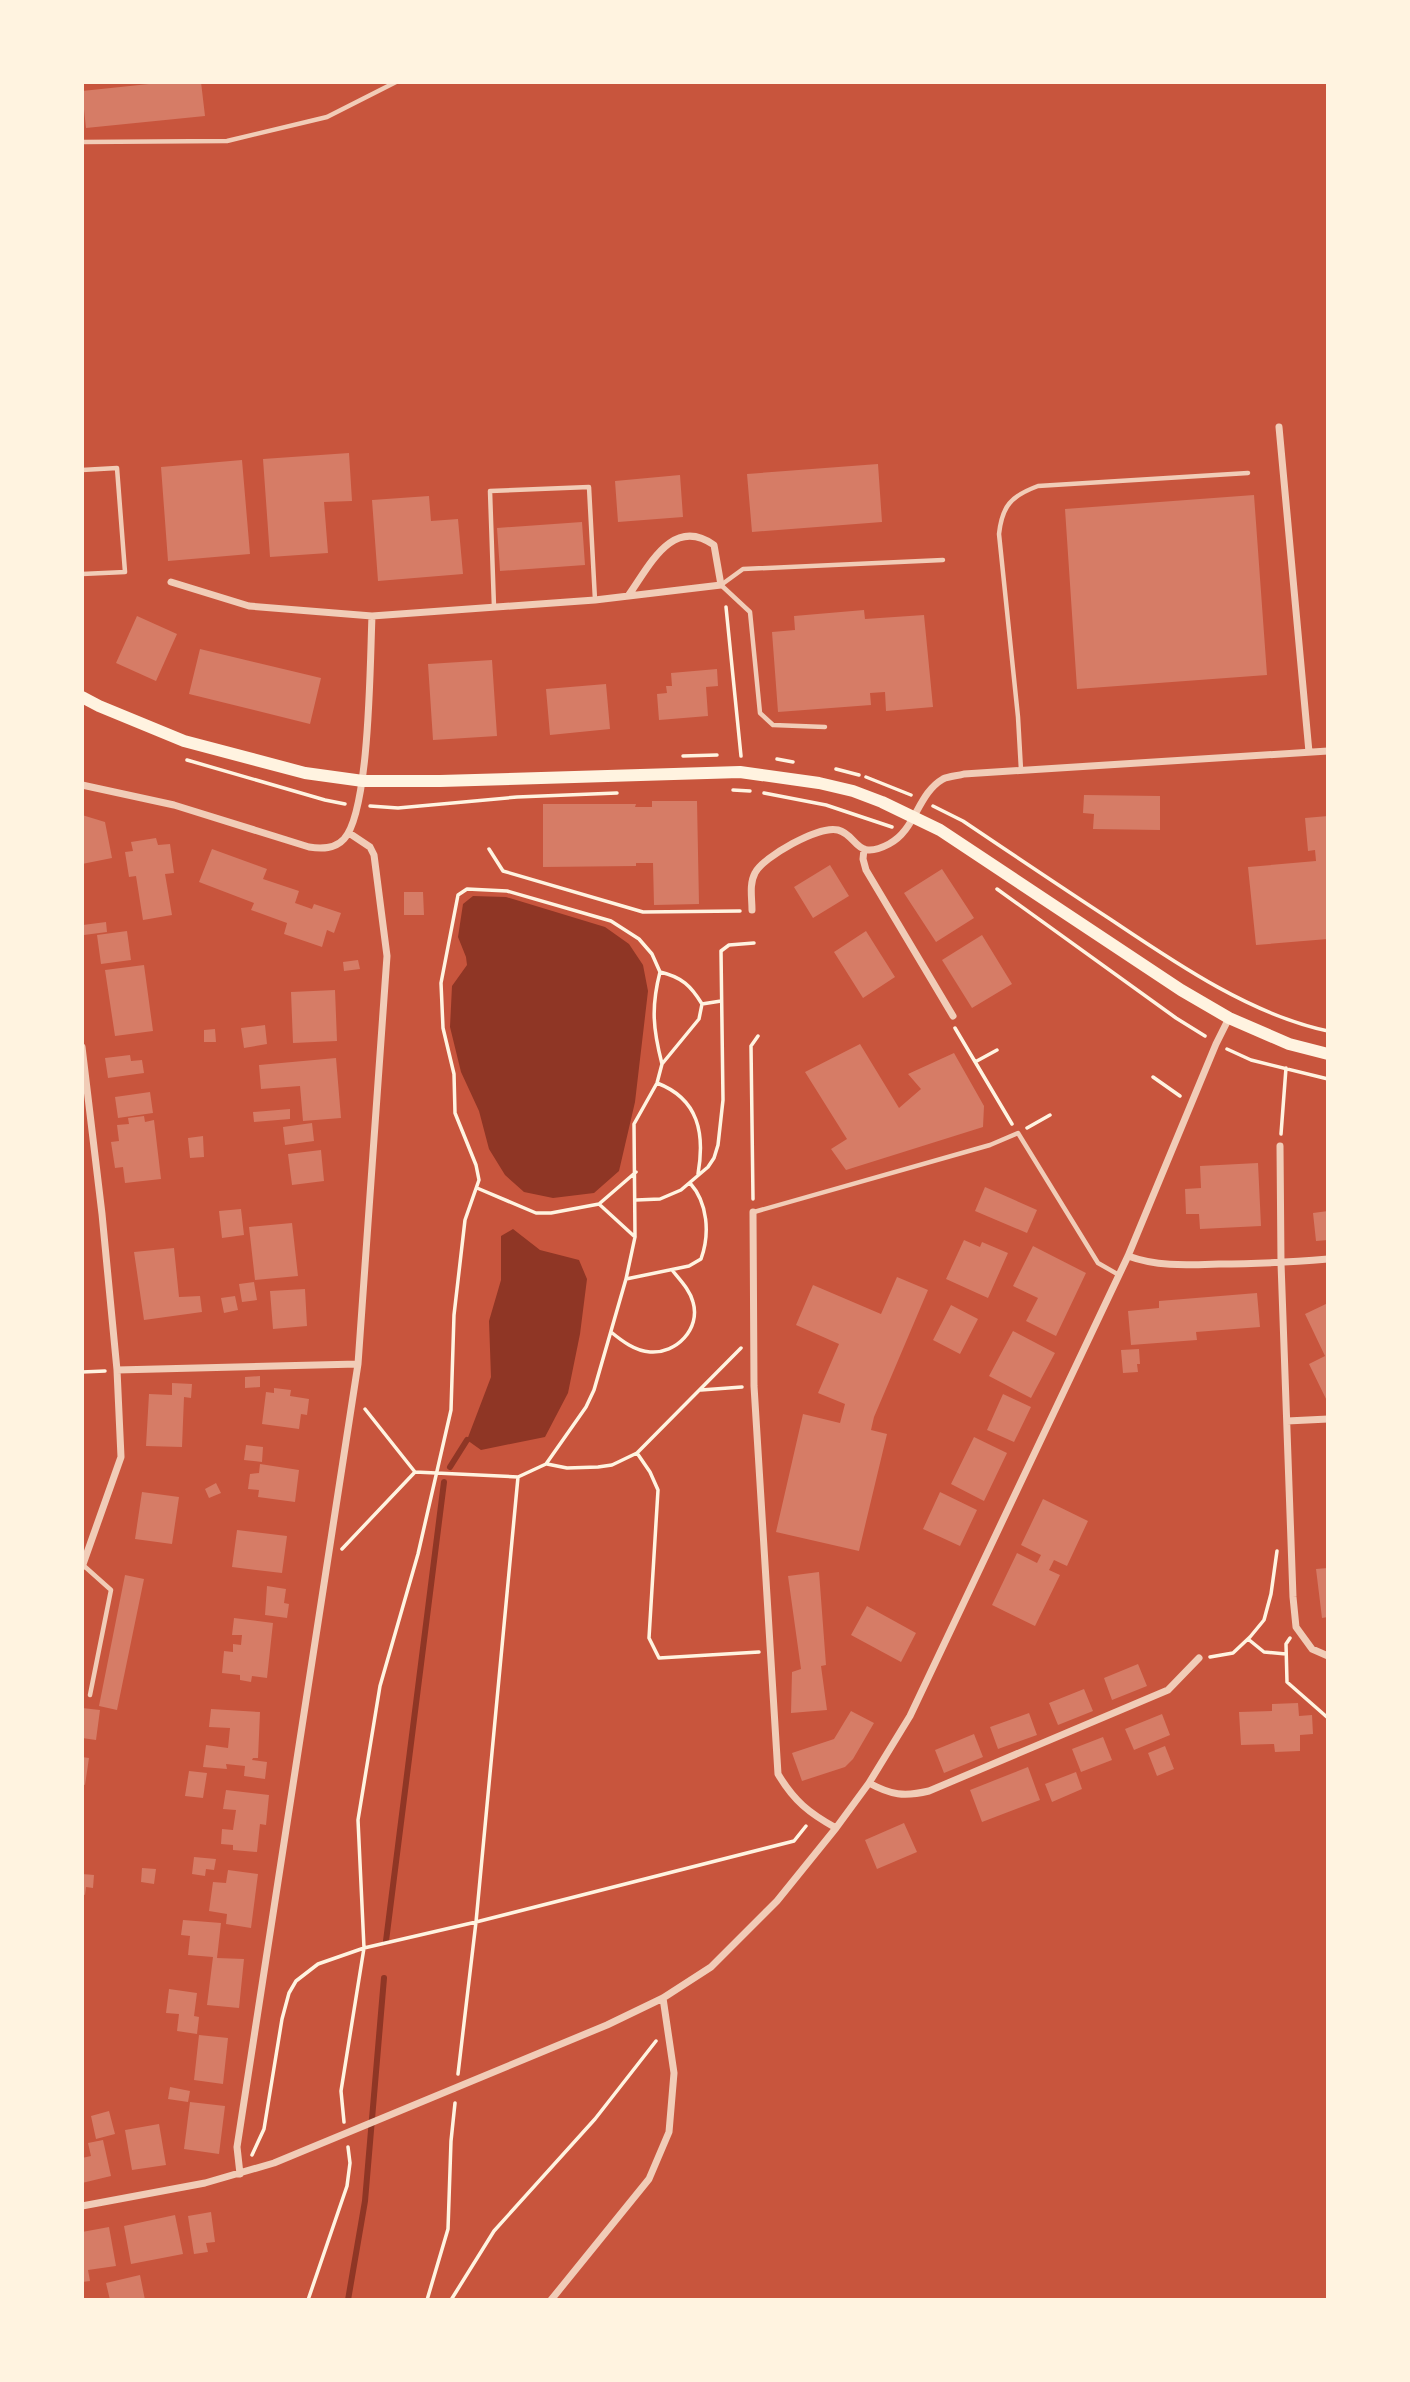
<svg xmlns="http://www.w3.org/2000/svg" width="1410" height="2382" font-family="Helvetica,sans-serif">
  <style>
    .water { fill: #8f3625 }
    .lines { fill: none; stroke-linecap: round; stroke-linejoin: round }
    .stream { stroke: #8f3625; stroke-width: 6 }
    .building { fill: #d67c66 }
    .path { stroke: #fff3e0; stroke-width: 3.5 }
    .service { stroke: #f1ccb7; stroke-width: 4.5 }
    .minor { stroke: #f1ccb7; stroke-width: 7 }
    .secondary { stroke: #fff3e0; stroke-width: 12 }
  </style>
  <rect width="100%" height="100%" fill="#c8553d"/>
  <!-- water -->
  <path class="water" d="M473,896l33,1 99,30 24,17 14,21 5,26 -13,111 -16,69 -25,22 -41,5 -29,-6 -19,-17 -16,-26 -10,-38 -18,-39 -11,-45 2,-41 15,-21 -1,-8 -8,-20 5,-33z
    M513,1229l27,21 39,10 8,19 -7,55 -12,59 -23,44 -64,13 -14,-10 24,-63 -2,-56 12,-41v-44z"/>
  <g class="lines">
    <!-- stream -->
    <path class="stream" d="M450,1467l17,-27
      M386,1941l58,-459
      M348,2300l17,-99 19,-223"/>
  </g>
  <!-- building -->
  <path class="building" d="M168,82h33l4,34 -119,12 -4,-37z
    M349,453l3,48 -28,1 4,51 -58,4 -7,-98z
    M242,460l8,94 -82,7 -7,-94z
    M878,464l4,58 -130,10 -5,-58z
    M680,475l3,42 -65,5 -3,-41z
    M1254,495l13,180 -190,14 -12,-180z
    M429,496l2,25 27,-2 5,55 -85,7 -6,-81z
    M582,522l3,43 -85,6 -3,-43z
    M864,610l1,9 59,-4 9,92 -47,4 -1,-19 -15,1 1,12 -93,7 -6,-80 23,-2 -1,-14z
    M137,616l40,18 -21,47 -40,-18z
    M200,649l121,29 -11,46 -121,-30z
    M492,660l5,76 -64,4 -5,-76z
    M717,669l1,17 -12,1 2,29 -49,4 -2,-26 10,-1 -1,-7h6l-1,-13z
    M606,684l4,45 -60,6 -4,-46z
    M1084,795l76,1v34l-67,-1 1,-15 -11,-1z
    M652,801h45l2,103 -45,1 -1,-42h-17v3l-93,1v-63h93l-1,3h17z
    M82,815l23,7 7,36 -30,6z
    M1328,816v123l-72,6 -8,-78 68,-6 -1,-11 -7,1 -3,-33z
    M156,838l2,7 12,-1 4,29 -9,1 7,41 -29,5 -7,-44 -7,1 -4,-25 8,-1 -2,-9z
    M212,849l55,20 -4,10 36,12 -4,12 17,6 2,-5 27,9 -7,20 -7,-3 -5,17 -38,-13 3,-11 -36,-13 3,-7 -55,-21z
    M830,865l19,31 -36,22 -19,-31z
    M942,869l32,49 -38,24 -32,-49z
    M404,892h19l1,23h-20z
    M106,922l1,10 -23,3 -1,-10z
    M127,931l4,29 -30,4 -4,-29z
    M866,931l29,46 -32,21 -29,-46z
    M982,935l30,49 -40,24 -30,-48z
    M358,960l2,9 -16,2 -1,-9z
    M144,965l9,66 -38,5 -10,-66z
    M335,990l2,51 -44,2 -2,-51z
    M265,1025l2,19 -23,4 -3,-20z
    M215,1029l1,13h-12v-12z
    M860,1044l39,64 22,-19 -13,-15 46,-21 30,53 -1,21 -137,43 -15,-21 16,-10 -42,-67z
    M130,1055l1,6 11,-1 2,13 -36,5 -3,-20z
    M336,1058l5,60 -38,3 -3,-35 -39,3 -2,-24z
    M150,1092l3,21 -35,5 -3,-21z
    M290,1109v10l-36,3 -1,-10z
    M144,1116l1,6 9,-2 7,59 -36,4 -2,-16 -8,1 -4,-26 8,-1 -2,-16 12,-1 -1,-6z
    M312,1123l2,18 -29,4 -2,-18z
    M203,1136l1,21 -14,1 -2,-20z
    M321,1150l3,31 -32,4 -4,-31z
    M1258,1163l3,63 -61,3 -1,-15h-13l-1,-25 16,-1 -1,-22z
    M985,1187l52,23 -10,23 -52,-22z
    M241,1209l3,26 -22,3 -3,-27z
    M1328,1211v29l-12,1 -3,-28z
    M292,1223l6,53 -43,4 -6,-53z
    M964,1240l16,7 2,-5 26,11 -20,45 -42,-19z
    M1033,1246l53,27 -30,63 -30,-15 12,-23 -25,-12z
    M174,1248l5,49 21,-1 2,16 -58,8 -10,-68z
    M897,1277l31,13 -54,127 -3,13 16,4 -28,117 -83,-19 27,-118 37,9 5,-19 -27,-11 21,-49 -43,-19 17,-40 68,29z
    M254,1282l3,18 -15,2 -3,-18z
    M305,1289l2,37 -34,3 -3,-38z
    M1257,1293l3,34 -64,5 1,8 -66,5 -3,-34 31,-3v-7z
    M235,1296l3,14 -14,3 -3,-15z
    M1328,1303v100l-19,-39 16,-8 -20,-42z
    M951,1305l27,14 -18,35 -27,-14z
    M1013,1331l42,22 -24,45 -42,-22z
    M1139,1349l1,15h-3l1,8 -15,1 -2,-23z
    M260,1376v11l-15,1v-11z
    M172,1383l20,1 -1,14 -7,-1 -2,50 -36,-1 3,-52 23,1z
    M274,1388l17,2 -1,6 19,3 -2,16 -6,-1 -2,15 -37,-5 4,-32 8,1z
    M1003,1394l28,13 -17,35 -27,-12z
    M974,1437l33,16 -23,48 -33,-17z
    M246,1445l17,2 -1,15 -18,-2z
    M260,1464l39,6 -4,32 -37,-5 1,-7 -11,-1 2,-15 9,-1z
    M216,1483l5,10 -12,5 -4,-9z
    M142,1492l37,5 -7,47 -37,-5z
    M940,1492l37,18 -17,36 -37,-17z
    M1043,1499l45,22 -21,45 -13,-6 -5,10 11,5 -25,51 -43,-21 25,-52 20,10 4,-8 -20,-10z
    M237,1530l50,6 -5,37 -50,-6z
    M1328,1568v49l-6,1 -6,-49z
    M819,1572l7,93 -5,1 6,44 -36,3 1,-41 9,-3 -13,-93z
    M125,1575l19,4 -27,131 -18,-4z
    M267,1586l19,3 -2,14 5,1 -2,14 -22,-3z
    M867,1606l49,27 -15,29 -50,-27z
    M234,1618l39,5 -6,55 -15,-2 -1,6 -11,-2v-5l-18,-2 2,-22 9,1v-8l8,1 1,-10h-10z
    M1138,1664l9,22 -35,14 -8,-22z
    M1084,1689l9,22 -35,14 -9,-22z
    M1298,1703l1,13 13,-1 1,19 -13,1v16l-25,1 -1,-8 -33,1 -2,-33 33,-1v-7z
    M82,1708l18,2 -4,30 -14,-2z
    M211,1709l49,3 -2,46h-5l-1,2 15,2 -2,17 -21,-3 1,-10 -19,-2 1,5 -24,-2 3,-22 22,3 2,-20 -21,-1z
    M851,1711l23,12 -21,36 -8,8 -43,14 -10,-28 42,-14z
    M1029,1713l8,22 -39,14 -8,-22z
    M1162,1714l8,21 -36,15 -9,-21z
    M974,1734l9,23 -39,16 -9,-23z
    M1103,1737l9,23 -31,12 -9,-23z
    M1165,1746l9,23 -17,7 -9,-23z
    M82,1757l7,1 -4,27 -3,-1z
    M1028,1767l12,33 -58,22 -12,-32z
    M189,1771l18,2 -4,25 -18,-2z
    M1076,1772l6,17 -30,13 -7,-18z
    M226,1790l43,5 -3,30 -6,-1 -3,28 -24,-2v-5l-12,-1 1,-15 11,1 3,-20 -13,-1z
    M904,1823l13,29 -40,17 -12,-29z
    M194,1857l22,2 -2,11 -8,-1 -1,7 -13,-2z
    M142,1868l14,1 -2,15 -13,-2z
    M228,1870l30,4 -7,54 -25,-4 1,-10 -18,-3 4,-29 13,1z
    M82,1874l12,1 -1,13 -7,-1 -1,8 -3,-1z
    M183,1920l38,3 -4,35 27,1 -5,49 -32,-3 6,-48 -25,-2 2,-19 -9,-1z
    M169,1989l28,4 -3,23 5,1 -2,17 -20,-3 2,-17 -13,-1z
    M199,2035l29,3 -5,46 -29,-4z
    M170,2087l20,4 -2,11 -20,-3z
    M190,2102l35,4 -6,48 -35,-5z
    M109,2111l6,23 -19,5 -5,-23z
    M159,2124l7,41 -34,5 -7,-40z
    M103,2140l8,36 -29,7v-25l9,-2 -3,-13z
    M211,2212l4,30 -9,1 2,9 -14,2 -6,-38z
    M175,2215l8,39 -52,10 -7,-38z
    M109,2227l7,39 -28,4 2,11 -8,1v-50z
    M140,2275l5,25h-35l-4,-17z"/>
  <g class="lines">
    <!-- path -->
    <path class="path" d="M726,607l15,149
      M683,756l34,-1
      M777,759l16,3
      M187,760l138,40 20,4
      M836,769l23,6
      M866,777l45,18
      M733,790l17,1
      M764,793l62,12 66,22
      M370,806l28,2 119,-11 100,-4
      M933,806l30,15c49,33 98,66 147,98 64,43 141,96 218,112
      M489,849l14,22 140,41 97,-1
      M997,889l179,129 29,18
      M702,1004l19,-3
      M955,1028l57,96
      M1227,1049l24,11 77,19
      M975,1062l22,-12
      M1153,1077l27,19
      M657,1083c42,16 48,51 41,91
      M1027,1128l23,-13
      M1281,1134l5,-66
      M477,1188l59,25h15l48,-9 37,-32
      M753,1199l-2,-153 7,-10
      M636,1200l24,-1 21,-9 27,-23 6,-9 4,-13 5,-45 -2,-149 8,-6 25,-2
      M599,1204l36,33
      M626,1279l63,-13 12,-7c9,-25 7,-56 -11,-76
      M611,1332c11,9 24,19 39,20 26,2 51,-23 43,-50 -3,-12 -13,-22 -21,-32
      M82,1372l23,-1
      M701,1390l41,-3
      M365,1409l50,63 103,5 28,-13 40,-57 8,-17 32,-111 9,-42 -1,-113 23,-41 5,-19 37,-45 3,-15c-11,-18 -20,-27 -42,-32
      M637,1453l13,19 8,18 -9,148 10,20 100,-6
      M547,1464l20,4 31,-1 14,-2 25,-12 104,-105
      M342,1549l73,-77
      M1290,1638l-4,6 1,38 41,36
      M1248,1639l16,13 22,2
      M1210,1657l23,-4 17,-16 14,-17 7,-26 6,-43
      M458,2074l18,-152 42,-445
      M344,2122l-3,-31 23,-143 -6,-128 22,-134 38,-132 33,-144 3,-95 11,-95 14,-40 -3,-15 -21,-52 -1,-39 -11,-46 -2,-45 17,-88 9,-6 40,2 104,30 28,18 13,15 8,18c-9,35 -7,57 2,92
      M252,2155l12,-26 18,-110 7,-26 7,-12 22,-17 46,-16 112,-26 318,-81 12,-15
      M308,2300l39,-114 3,-23 -2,-16
      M427,2300l21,-71 3,-88 4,-38
      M451,2300l43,-69 101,-112 61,-78"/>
    <!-- service -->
    <path class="service" d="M82,142l145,-1 100,-24 69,-35
      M82,470l35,-2 8,104 -43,2
      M494,607l-4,-116 99,-4 6,113
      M825,727l-52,-2 -13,-12 -10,-101 -29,-27 22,-16 200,-9
      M1021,770l-3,-53 -19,-183c3,-28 12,-38 39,-48l210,-13
      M754,1212l236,-67 28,-12 80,130 21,12
      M83,1565l28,25 -21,105"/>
    <!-- minor -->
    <path class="minor" d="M1279,427l30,325
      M171,582l78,24 123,10 223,-16 126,-15 -7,-40c-42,-30 -65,22 -86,51
      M82,785l92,20 135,42c13,2 26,2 35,-8 26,-28 26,-180 28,-223
      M864,849l-1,10 3,11 87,146
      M752,910c0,-12 -3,-26 3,-37 8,-16 64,-48 83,-43 20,5 17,32 51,14 27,-14 28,-50 54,-65 6,-3 15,-3 21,-5l364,-23
      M82,1047l20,167 15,156 4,87 -39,110
      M1280,1146l1,117 12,334 3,30 16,22 16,7
      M753,1212l1,174 24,388c16,27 31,39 58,54
      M1128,1256c30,11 60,9 91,8 37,0 72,-2 109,-5
      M117,1370l241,-6
      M1287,1421l41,-2
      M869,1783c22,12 35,14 60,8l239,-101 31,-32
      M240,2174l-3,-27 121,-783 29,-408 -13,-101 -4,-8 -21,-14
      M82,2206l123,-23 69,-20 333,-138 56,-27 48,-31 66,-66 59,-73 33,-45 41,-67 218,-460 88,-212 13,-26
      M551,2300l98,-121 20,-47 5,-59 -11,-75"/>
    <!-- secondary -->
    <path class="secondary" d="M82,697l17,9 85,35 121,32 58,8h77l300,-9 79,11 34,8 29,11 58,28 241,160 48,28 60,26 39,10"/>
  </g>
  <!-- border -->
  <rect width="1410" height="2382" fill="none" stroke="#fff3e0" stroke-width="168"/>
</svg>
